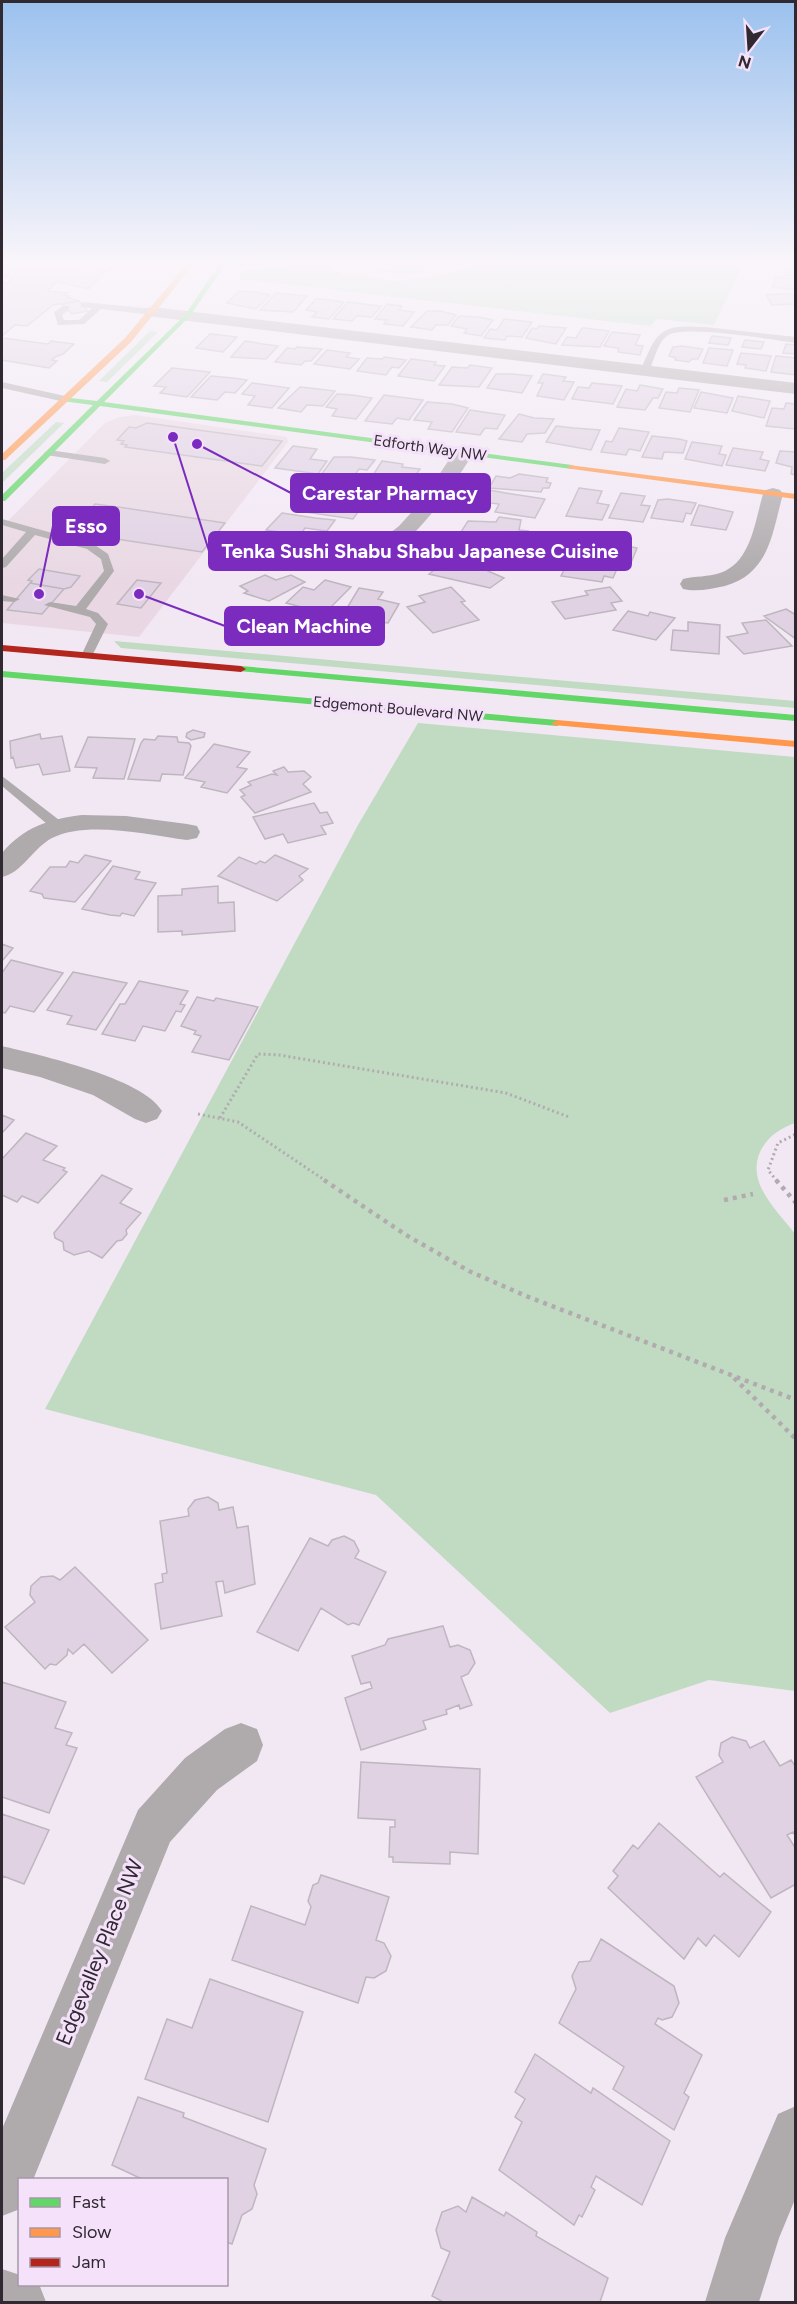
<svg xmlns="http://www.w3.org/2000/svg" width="797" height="2304" font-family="Figtree,sans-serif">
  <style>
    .commercial { fill: #e9d8e3 }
    .green { fill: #c0dbc2 }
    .building { fill: #e0d1e3; stroke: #beb6bf; stroke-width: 1.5 }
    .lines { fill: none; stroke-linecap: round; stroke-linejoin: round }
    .path-far1 { stroke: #b1abb0; stroke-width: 3; stroke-dasharray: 2 3; stroke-linecap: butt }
    .path { stroke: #b1abb0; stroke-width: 4.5; stroke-dasharray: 4 5; stroke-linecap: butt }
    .lane { fill: #afaaac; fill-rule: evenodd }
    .street { fill: #afaaac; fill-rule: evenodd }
    .fast { fill: #63d668; fill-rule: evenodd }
    .slow { fill: #ff974d; fill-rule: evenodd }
    .jam { fill: #b3261e; fill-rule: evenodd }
    .labels { text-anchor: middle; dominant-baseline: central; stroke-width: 6; stroke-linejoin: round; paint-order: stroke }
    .far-street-label { font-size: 15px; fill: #302932; stroke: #f5e2fa }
    .near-street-label { font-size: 21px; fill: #302932; stroke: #f5e2fa }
    .leader { fill: none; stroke: #7b2cbf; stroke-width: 2 }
    .callout-dot { fill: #7b2cbf; stroke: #f5e2fa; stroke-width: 2 }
    .callout { fill: #7b2cbf; stroke: #7b2cbf; stroke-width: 2 }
    .callout-label { font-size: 20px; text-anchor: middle; font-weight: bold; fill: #fff }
  </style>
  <rect width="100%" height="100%" fill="#f2e8f4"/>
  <!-- commercial -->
  <path class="commercial" d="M135,415l152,22 1,5 -149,195 -137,-14v-96l103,-104 15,-6z"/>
  <!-- green -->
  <path class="green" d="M380,260h88l2,1 -64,14 -28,-4 14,-3z
    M486,260h259l-31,65 -57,-6 -7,7 -412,-47 6,-9 89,-8 6,1 -11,3 16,10c20,-5 35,6 56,5 27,-1 54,-10 80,-16z
    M150,331l8,1 -51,50 -8,-1z
    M56,422l8,1 -62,60v-10z
    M114,641l681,60v7l-674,-60z
    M418,723l377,34v366c-16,6 -27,13 -35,29 -14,32 18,59 35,82v457l-86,-11 -99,33 -234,-218 -331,-86 313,-584z"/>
  <!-- building -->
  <path class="building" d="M2,260h28l83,7 -15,10 -4,4h3l-9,8 -31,-7 -10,9 20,2 -3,2 5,1 -2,1 12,4 -26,4 -26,21 -12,-1 -13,11v-53h5l7,-6 -12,-1z
    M393,260h43l-31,7z
    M788,266l8,1v9l-11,-1z
    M776,277l20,2v11l-24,-3z
    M239,291l17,1 14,3 -14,14 -29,-6z
    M276,293l31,3 -14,16 -33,-2z
    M781,294h15v10l-24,1 -6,-10z
    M316,299h6l22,3 -15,17 -17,-2 5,-5 -11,-2z
    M79,301l9,10 -16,3 -10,-10z
    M348,302l32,4h1l-9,11 -15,-1 -5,5 -19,-2z
    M387,304l15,2 -3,4 15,2 -11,14 -19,-2 3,-4 -12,-1z
    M427,311h13l16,4 -8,10h-12l-4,5 -21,-3z
    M459,316l20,1 14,3 -12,16 -17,-3 3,-4 -16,-3z
    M504,319l18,2 10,1 -10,15 -15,-1 -2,4 -21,-2 6,-9 7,1z
    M539,326l27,2 -10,16 -30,-6 6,-10 5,1z
    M582,328h3l24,3 -9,16 -38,-2 5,-8 9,1z
    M612,332l28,3 -5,10 8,1 -3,9 -22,-3 1,-3 -2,-1 -13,-2z
    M210,334l10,1 17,2 -14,15 -27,-4z
    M712,336l19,2 -3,7 -19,-2z
    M2,338l46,6 3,-3 23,3 -11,10 -8,3 -3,3 5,1 -8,7 -47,-8z
    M745,340l19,2 -3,7 -19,-2z
    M245,341l18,3 15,2 -12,13 -35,-2z
    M786,344l10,1v9l-13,-1z
    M682,346l21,3 -5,10h-6l-3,3 -14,-2 1,-2 -7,-2 4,-9z
    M297,347l25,2 -11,12h-6l-4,4 -26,-3 12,-14 8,1z
    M709,348l24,2 -6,16 -24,-3z
    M327,350l23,3 -4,4 13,2 -9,10 -36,-5z
    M741,353l30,3 -5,15 -21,-3 1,-3 -9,-1z
    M776,356l20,2v17l-25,-3z
    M384,357l22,3 -7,8 -7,-1 -6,8 -29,-4 10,-13 15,1z
    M411,359l25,3 -2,3 11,1 -11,15 -36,-5z
    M470,365l22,3 -13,19 -40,-2 13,-18 15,1z
    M172,368l38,4 -23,25 -27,-4 6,-6 -12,-1z
    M496,374h16l20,2 -10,17 -35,-5z
    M543,374l23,3 -3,4 11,1 -10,18 -27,-4 6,-13h-5z
    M211,376l22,2 14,2 -12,13 -10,-1 -8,8 -26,-3z
    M252,383l8,1 29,4 -17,20 -24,-3 7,-9 -13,-2z
    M592,383l30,3 -9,18 -41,-5 6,-12 11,1z
    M640,385l23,4 -5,9h-5l-8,12 -28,-3 9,-18 11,2z
    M300,387l18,2 17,2 -12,15 -16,-1 -6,7 -23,-4z
    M679,388l20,2 -9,22 -31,-4 7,-16 11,1z
    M701,392l32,6 -6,15 -33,-5z
    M337,394l15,1 20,3 -16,21 -24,-3 5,-7 -11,-2z
    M384,395l39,5 -14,20 -12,-2 -5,6 -27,-3z
    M738,396l32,5 -6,17 -32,-7z
    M427,402l25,2 16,4 -16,24 -24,-3 4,-7 -18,-2z
    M786,403l10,1 -1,25 -29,-3 6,-18 12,1z
    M470,410l20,3 15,2 -8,14 -12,-1 -5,7 -24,-3z
    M519,414l15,4 20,1 -9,14 -18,1 -5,8 -23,-3z
    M147,423l73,10 62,8 -20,25 -137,-19 2,-2 -6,-1 3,-3 -7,-1 12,-13 7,1z
    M556,426l18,2 26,2 -9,20 -45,-8z
    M619,428l30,4 -9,19 -11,-2 -3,6 -25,-3 5,-11 6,1z
    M652,436l27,3 8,2 -4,12 -19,-1 -2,7 -20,-2z
    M692,442l30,4 -3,8 7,1 -4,11 -37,-7z
    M293,446l24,3 -7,10 17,2 -9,13 -43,-6z
    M733,448l30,4 -3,7 9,2 -4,10 -39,-6z
    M780,451l16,1v23l-5,-1 1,-7 -16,-4z
    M334,457h17l24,3 -8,10 -8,-1 -7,10 -31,-4z
    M382,461l21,3 -1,3 18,2 -12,17 -38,-6z
    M519,474l29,4 -2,4 5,1 -2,5h-6l-2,4 -52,-4 7,-12 14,2z
    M579,488l23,3 -5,12 12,2 -7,15 -36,-4z
    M489,490l23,4 33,5 -10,19 -40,-6 4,-8 -17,-2z
    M307,492l56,8 -4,5h4l-10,14 -55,-8z
    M621,493l24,3 -4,9 9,1 -7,16 -34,-4z
    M668,499l28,4 -5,11 -5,-1 -3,9 -32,-4 7,-18z
    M95,504l23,3 107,16 -23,29 -132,-20z
    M699,505l34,7 -7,18 -35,-5z
    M282,513l33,5 20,2 -8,11 -22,-3 -5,7 -34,-5z
    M499,517l22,3 -2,10 9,1 -5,10 -62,-9 7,-11 28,1z
    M588,534l42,6 -3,6 10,2 -6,15 -53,-8z
    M593,558l27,4 -7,16 -9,-2 -2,6 -41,-6 8,-16 21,4z
    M447,560l17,6 6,-4 21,7 -3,2 16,7 -14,10 -61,-14z
    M39,569l41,7 -9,11 -7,2 -34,-6 2,-2 -4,-1z
    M265,575l11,5 15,-5 14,7 -36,19 -25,-8 4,-2 -8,-5z
    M137,580l24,3 -20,25 -24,-4z
    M325,580l26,7 -26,26 -39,-10 17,-16 11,3z
    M30,583l34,6 -22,25 -35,-4z
    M451,587l14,14 -4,1 18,18 -46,13 -26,-26 18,-5 -6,-6z
    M610,587l12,14 -11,2 5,7 -51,9 -13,-17 36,-7 -3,-4z
    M359,588l24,4 -5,7 21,5 -11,19 -47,-5z
    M786,609l10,6v24l-32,-23z
    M628,611l20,5 2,-4 25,6 -19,22 -43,-10z
    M766,620l26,26 -48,8 -17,-17 21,-4 -6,-10z
    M688,622l32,3 -1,29 -48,-4 2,-20 15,1z
    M193,730l12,3 -1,4 -13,3 -5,-3 1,-4z
    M40,734l1,5 21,-3 8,35 -27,4 -4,-11 -23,4 -3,-11 -2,1 -1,-17z
    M158,736l19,1 1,5 11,1 2,3 -8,29 -21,-1 -2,7 -32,-2 13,-36 3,-4 11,1z
    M88,737l47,2 -11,40 -31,-1 4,-10 -22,-1z
    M214,744l36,8 -13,15 10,2 -20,24 -26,-6 4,-5 -20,-4z
    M284,767l4,5 16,-1 7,6 -8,7 8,8 -56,21 -14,-16 4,-2 -5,-5 11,-5 -3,-3 24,-8 5,1 -4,-4z
    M314,803l6,10 7,-1 6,11 -12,3 5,8 -38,9 -5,-9 -18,5 -12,-22z
    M85,855l26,6 -36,41 -31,-4 -2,-4 -12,-3 20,-24h16l4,-6 8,2z
    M275,855l33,14 -9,7 4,4 -26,21 -59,-25 21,-19 17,7 4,-3 5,2z
    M113,866l27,6 -5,7 21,4 -22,33 -12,-3 -2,3 -10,-1 -28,-6z
    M218,886v17l16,-1 1,29 -53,4v-4l-24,1v-36l24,-1v-6z
    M2,944l11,4 -11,13z
    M11,960l52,13 -29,39 -24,-6 -5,7 -3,-1v-39z
    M73,972l54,11 -31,47 -29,-6 5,-8 -25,-6z
    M139,981l49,10 -8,13 5,1 -4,7 -5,-1 -11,20 -22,-5 -8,15 -33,-7 18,-30h5z
    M197,997l17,4 2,-3 42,9 -29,53 -37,-8 9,-16 -7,-2 2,-3 -15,-5z
    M2,1115l12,5 -12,13z
    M26,1133l31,13 -14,14 22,8 -2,2 4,2 -29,31 -16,-7 -5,6 -15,-7v-36z
    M102,1175l30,14 -12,14 21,10 -15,17 1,4 -5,6 -5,1 -15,17 -13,-7 -15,4 -10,-5 -1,-8 -8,-4 -1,-5z
    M208,1497l10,6 1,7 14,-3 4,21 11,-2 7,58 -30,9 -2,-12 -7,1 6,34 -61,13 -6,-45 8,-2 -1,-8 5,-1 -7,-52 29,-5 -1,-7 7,-9z
    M344,1536l10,5 5,10 -4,7 31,14 -27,53 -6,-2 -5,2 -27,-17 -23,43 -41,-19 53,-94 18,8 4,-6z
    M75,1567l73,73 -36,33 -28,-29 -11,10 -5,-5 -1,6 -11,10 -6,-1 -5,5 -40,-42 30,-25 -5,-7 1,-9 10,-9 12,-1 7,4z
    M443,1626l7,21 8,-2 12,5 5,13 -7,11 -7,3 11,28 -12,4 -1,-4 -13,5 1,4 -24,7 3,8 -65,21 -16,-52 27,-10 -2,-6 -9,2 -9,-28 33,-11 3,-6z
    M2,1682l64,20 -11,26 17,5 -6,12 11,3 -28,65 -47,-16z
    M732,1737l14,4 4,7 14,-7 16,25 11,-6 5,7v70l-3,-5 -6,3 9,14v35l-25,14 -75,-121 27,-15 -4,-7 2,-12z
    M361,1762l119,7 -2,85 -28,-2v12l-57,-2v-5h-4l1,-30h5v-7l-37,-2z
    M2,1814l47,16 -25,54 -21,-8 -1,4z
    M659,1823l61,54 4,-4 47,39 -32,45 -25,-22 -8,11 -8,-8 -14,21 -76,-71 10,-12 -5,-5 20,-26 5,4z
    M321,1875l68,22 -13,43 8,3 7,13 -5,15 -12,7 -8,-1 -8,26 -126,-43 19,-54 54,19 6,-18 -3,-6 5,-16 5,-2z
    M601,1939l73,47 5,17 -7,14 -10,3 -4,-2 -3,6 47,31 -18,38 5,4 -15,33 -61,-41 11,-22 -65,-44 17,-34 -4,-13 7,-14 11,-1z
    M210,1979l93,33 -35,110 -123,-43 22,-60 25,9z
    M535,2054l56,39 2,-5 77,53 -28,64 -46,-29 -5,11 4,3 -13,27 -3,-2 -5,10 -75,-55 23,-48 -7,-5 10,-18 -10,-7z
    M138,2097l46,16 -1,4 83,32 -12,36 3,9 -5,15 -10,6 -10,29 -6,-2v-62h-82l-32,-15z
    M472,2197l32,19 2,-4 31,20 -1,4 72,42 -8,24h-157l-11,-6 18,-44 -9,-4 -5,-18 6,-18 16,-6 8,6z"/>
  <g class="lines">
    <!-- path-far1 -->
    <path class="path-far1" d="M198,1114l40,8 88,59
      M220,1118l38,-64 21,1 227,38 63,24
      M777,1181l-9,-11 10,-27 18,-9"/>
    <!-- path -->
    <path class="path" d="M324,1180l82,55 63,36 57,25 270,104
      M776,1180l20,23
      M724,1200l29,-6
      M734,1378l62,61"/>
    <!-- lane -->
    <path class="lane" d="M223,260l26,3 48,-3 -48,7 -26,-3z
      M83,302l70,7 4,3 -4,3 -52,-6 -17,15 -26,1 -4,-13 9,-6h6v4l-7,5 2,5h15l13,-12 -12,-1z
      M705,327l91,10v6c-23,-3 -114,-19 -129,-7 -10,7 -13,26 -19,37h-6c-1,-7 4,-15 7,-22 12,-28 29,-25 56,-24z
      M2,382l63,14 5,3 -5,3 -63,-14z
      M49,450l56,8 5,3 -5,3 -59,-9 -2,-2z
      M2,519l93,26 13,9 6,17 -28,38 12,4 10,11 -17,34 -10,-2 15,-32 -6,-7 -46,-12 6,-3 26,4 28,-35 -3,-12 -14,-10 -52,-14 -29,32 -4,1v-9l24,-27 -24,-7z
      M2,595l18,4 -6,3 -12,-1z
      M2,776l61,47v6h-10l-51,-43z"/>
    <!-- street -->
    <path class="street" d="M198,260h35l1,2c-8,8 -28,5 -36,-2z
      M153,307l643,76v11l-649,-78 -2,-4 2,-4z
      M464,446l10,6c-25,41 -50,76 -87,106h-16l-3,-5 3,-5 28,-22 21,-23 37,-55z
      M773,488l7,2 3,4c-11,39 -13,79 -58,92 -14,3 -29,6 -42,3l-3,-5 3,-5c12,-3 25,-2 37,-6 31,-10 35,-52 43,-79l3,-4z
      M82,815l44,1 61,8 10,2 3,6 -3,6 -10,2c-38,-5 -100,-20 -135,-2 -19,10 -30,35 -50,39v-24c22,-26 47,-34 80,-38z
      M2,1046c37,9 141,32 160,65l-5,8 -11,4 -11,-4 -42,-24 -53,-18 -38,-9z
      M241,1723l16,6 6,16 -6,16 -40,29 -47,52 -137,338h-13v29l-18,7v-87l136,-319 47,-52 40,-29z
      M796,2106v91l-17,41 -20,64h-54l20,-64 53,-124z
      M2,2269l18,6v9h19l7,18h-44z"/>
    <!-- fast -->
    <path class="fast" d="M222,260h7l-40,57 -85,85 468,63 4,2 -4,2 -472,-63 -95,95h-3v-6l91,-90 -31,-4v-4l35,4 88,-86z
      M241,666l555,49v6l-558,-50v-4z
      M2,671l555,49 5,3 -5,3 -555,-49z"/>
    <!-- slow -->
    <path class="slow" d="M190,260h7l-66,82 -126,118h-3v-6l123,-116z
      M569,465l227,29v5l-224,-30h-3z
      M557,720l239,21v6l-243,-22 -1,-2z"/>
    <!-- jam -->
    <path class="jam" d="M2,645l239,21 5,3 -5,3 -239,-21z"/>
  </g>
  <!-- sky -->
  <linearGradient id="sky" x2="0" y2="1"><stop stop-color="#9bc1ee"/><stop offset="0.45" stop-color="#f9f5fa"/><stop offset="1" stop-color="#f9f5fa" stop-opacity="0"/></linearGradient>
  <rect width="797" height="583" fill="url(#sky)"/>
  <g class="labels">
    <!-- far-street labels -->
    <g class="far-street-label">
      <text transform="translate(430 448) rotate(8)">Edforth Way NW</text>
      <text transform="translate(398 709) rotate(5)">Edgemont Boulevard NW</text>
    </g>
    <!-- near-street labels -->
    <g class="near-street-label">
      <text transform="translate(99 1952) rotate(-68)">Edgevalley Place NW</text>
    </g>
  </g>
  <!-- callouts -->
  <path class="leader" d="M197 444L291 493M39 594L53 526M173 437L209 551M139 594L225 626"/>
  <g class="callout-dot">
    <circle cx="197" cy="444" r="6"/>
    <circle cx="39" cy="594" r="6"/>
    <circle cx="173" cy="437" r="6"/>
    <circle cx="139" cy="594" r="6"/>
  </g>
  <g class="callout">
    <rect x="291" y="474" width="199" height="38" rx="6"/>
    <rect x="53" y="507" width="66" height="38" rx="6"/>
    <rect x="209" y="532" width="422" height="38" rx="6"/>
    <rect x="225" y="607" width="159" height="38" rx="6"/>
  </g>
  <g class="callout-label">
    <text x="390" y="500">Carestar Pharmacy</text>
    <text x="86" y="533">Esso</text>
    <text x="420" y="558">Tenka Sushi Shabu Shabu Japanese Cuisine</text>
    <text x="304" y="633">Clean Machine</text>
  </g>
  <!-- border -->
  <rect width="797" height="2304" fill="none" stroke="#302932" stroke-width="6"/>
  <!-- legend -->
  <rect x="18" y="2178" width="210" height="108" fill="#f5e2fa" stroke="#a698aa" stroke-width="1.5"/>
  <rect x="30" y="2198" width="30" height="9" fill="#63d668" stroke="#a698aa" stroke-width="1.5"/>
  <text x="72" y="2208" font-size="18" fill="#302932">Fast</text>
  <rect x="30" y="2228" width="30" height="9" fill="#ff974d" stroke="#a698aa" stroke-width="1.5"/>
  <text x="72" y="2238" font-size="18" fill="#302932">Slow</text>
  <rect x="30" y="2258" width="30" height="9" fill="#b3261e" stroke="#a698aa" stroke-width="1.5"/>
  <text x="72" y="2268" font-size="18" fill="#302932">Jam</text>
  <!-- north arrow -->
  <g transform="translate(749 48) rotate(197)" stroke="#f5e2fa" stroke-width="4.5" paint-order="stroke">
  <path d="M0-4.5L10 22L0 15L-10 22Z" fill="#302932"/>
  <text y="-9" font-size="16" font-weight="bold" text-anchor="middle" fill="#302932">N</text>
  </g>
</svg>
